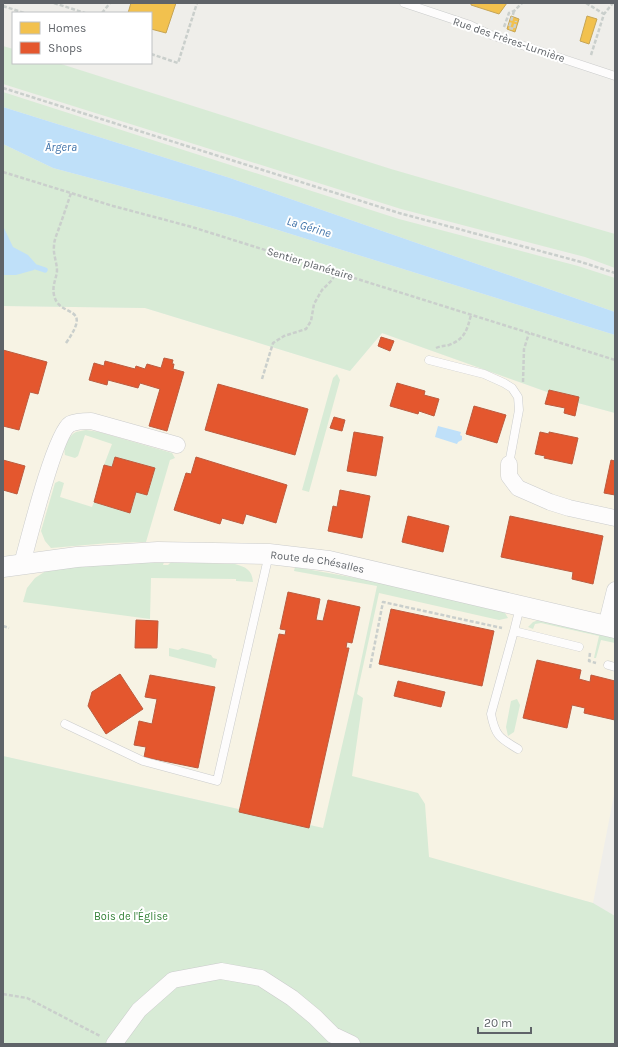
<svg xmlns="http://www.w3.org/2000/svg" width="618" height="1047" font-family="Karla,sans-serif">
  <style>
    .commercial { fill: #f7f3e4 }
    .green { fill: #d8ebd6 }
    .water { fill: #bfe0f9 }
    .homes { fill: #f2c14e; stroke: #c6a556 }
    .shops { fill: #e4572e; stroke: #bc5b3f }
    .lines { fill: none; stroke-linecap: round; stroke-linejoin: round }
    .stream { stroke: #bfe0f9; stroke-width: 5.5 }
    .service-casing { stroke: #cbcccc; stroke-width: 9 }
    .minor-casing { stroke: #cbcccc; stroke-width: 17 }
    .tertiary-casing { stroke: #cbcccc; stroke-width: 21 }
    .path { stroke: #cacfcc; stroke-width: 2.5; stroke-dasharray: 4 2; stroke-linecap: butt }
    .service { stroke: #fdfcfc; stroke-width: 8 }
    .minor { stroke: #fdfcfc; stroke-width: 16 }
    .tertiary { stroke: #fdfcfc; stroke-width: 20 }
    .labels { text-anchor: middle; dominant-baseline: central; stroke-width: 4; stroke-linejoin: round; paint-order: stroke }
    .street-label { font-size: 11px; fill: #5f6368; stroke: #fff }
    .park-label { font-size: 11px; fill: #348238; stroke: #fff }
    .water-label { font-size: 12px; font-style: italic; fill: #4174aa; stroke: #fff }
  </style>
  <rect width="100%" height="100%" fill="#efeeea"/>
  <!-- commercial -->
  <path class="commercial" d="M3,306l142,2 205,63 32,-38 196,70 37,10v377l-22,113 -270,-75 -320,-72z"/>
  <!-- green -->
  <path class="green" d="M3,46l10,3v14h45l333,106 224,65v34l-30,-11 -184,-48 -398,-125z
    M3,92l396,127 179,47 37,12v34l-385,-134 -227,-71z
    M3,144l50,24 183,49 379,118v78l-37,-10 -196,-70 -32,38 -205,-63 -142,-2z
    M337,374l3,6 -31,112 -7,-2 31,-112z
    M86,430l13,2 73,21 3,5 -5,2 -24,82 -37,1 -58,5 -6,-7 -4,-10 14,-48 4,-2 5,2 -4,14 32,10 2,-5 36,11 6,-21 11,3 8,-27 -40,-11 -3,10 -8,-2 8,-21 -27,-9 -7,21 -3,2 -10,-3c-2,-7 3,-19 11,-23 3,-1 6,-1 10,-2z
    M164,562l-1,3h5l3,-3 64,2c11,3 17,6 18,18l-17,-1v-2l-85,-1 -1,41 -127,-17 4,-14 8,-10 14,-9 44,-4z
    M295,567l83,15 113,26 2,2h4l8,3 3,5 -9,2 -120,-27 -22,101 6,4 -11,78 66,17 7,11 4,53 164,46 22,13v128h-612v-288l320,72 31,-134 23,-108 -83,-15z
    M539,620l76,16v7l-14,-3 -5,18h-2l5,-22 -58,-13 -6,1 -2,5 -5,-2 5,-5z
    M169,648l9,2 4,-2 29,7 2,3 4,1 -2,9 -46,-12z
    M517,699l3,6 -6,27 -6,4 -2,-9 5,-26z"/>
  <!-- water -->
  <path class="water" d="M3,107l227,71 385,134v23l-379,-118 -183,-49 -50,-24z
    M3,226l10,21 15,8 8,9 -2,6 -18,5h-13z
    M438,426l23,6 -1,3 2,1v4l-4,2 -1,2 -22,-7z"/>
  <!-- homes -->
  <path class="homes" d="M131,3h45l-10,30 -15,-4v-16h-23z
    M471,3h36l-8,11 -28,-9z
    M511,16l8,3 -4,13 -8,-3z
    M587,16l10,3 -8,25 -9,-3z"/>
  <!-- shops -->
  <path class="shops" d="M381,337l13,4 -4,10 -12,-5z
    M3,350l44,12 -9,32 -8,-2 -11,38 -16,-4z
    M164,358l9,2 -1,4h2l-1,5 11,3 -17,59 -18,-5 11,-37 -20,-6 -2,5 -30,-8 -1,5 -18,-5 5,-17 10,3 1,-5 30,8 1,-3 9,3 2,-5 14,4z
    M397,383l28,8 -1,4 15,4 -5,17 -15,-5 -1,3 -28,-8z
    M218,384l90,25 -13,46 -90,-25z
    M549,390l30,7 -4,19 -11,-3 1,-5 -20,-4z
    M474,406l32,9 -9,28 -31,-9z
    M334,417l11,3 -3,11 -12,-3z
    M354,432l29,5 -7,39 -29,-5z
    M540,432l9,2v-2l29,6 -6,26 -28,-6 1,-2 -10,-2z
    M115,457l40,11 -8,27 -11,-3 -6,21 -36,-11 10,-37 8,2z
    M196,457l91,28 -11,38 -30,-9 -3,10 -21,-6 -2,6 -46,-14 12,-37 5,1z
    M3,460l22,6 -8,28 -14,-4z
    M611,460l4,1v34l-11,-2z
    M340,490l30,6 -8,42 -34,-7 5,-25 4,1z
    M408,516l41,10 -6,26 -41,-10z
    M510,516l93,20 -10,48 -21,-5 1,-7 -72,-15z
    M288,592l32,7 -4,21 7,1 5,-21 32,7 -8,36 -5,-1 -1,6h3l-40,180 -70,-16 40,-178 6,1 1,-5 -6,-1z
    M391,609l103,22 -12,55 -103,-22z
    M136,620l22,1 -1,27h-22z
    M537,660l44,10 -2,9 11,3 1,-7 24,6v39l-31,-7 1,-5 -13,-3 -5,23 -44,-10z
    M120,674l23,35 -37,25 -18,-28 4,-14z
    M150,675l65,12 -17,81 -54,-11 2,-10 -12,-2 5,-24 13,3 5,-25 -12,-2z
    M398,681l47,11 -4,15 -47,-11z"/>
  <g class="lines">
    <!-- stream -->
    <path class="stream" d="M30,265l15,5"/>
    <!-- service casing -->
    <g class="service-casing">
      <path id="service" d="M404,3l66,22 21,10 124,41
        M429,360l55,14 20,9 8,5 6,9 1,13 -10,54
        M514,631l6,-24
        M608,665l7,2
        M65,724l78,37 74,20 52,-227
        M518,749c-19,-11 -23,-14 -27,-35l23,-83 65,16"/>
    </g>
    <!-- minor casing -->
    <g class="minor-casing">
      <path id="minor" d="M509,464v12l9,12 32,14 19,6 46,10
        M22,564c6,-22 33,-131 48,-140 6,-3 14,-3 21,-3l86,24
        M606,626l9,-36
        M114,1044l25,-34 34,-30 48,-9 40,7 31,20 23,19 18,18 19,9"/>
    </g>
    <!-- tertiary casing -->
    <g class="tertiary-casing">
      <g id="tertiary">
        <path id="s1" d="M3,567l74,-10 81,-5 111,2 60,7 286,67"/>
      </g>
    </g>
    <!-- path -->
    <path class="path" d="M54,3l31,10
      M586,3l18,11
      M3,6l21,7
      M514,11l-5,17 5,1 2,-8
      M102,13l8,-10
      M504,27l5,-14 5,-2 8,-8
      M151,54l27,9 19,-60
      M591,55l13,-41 9,-11
      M3,88l396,125 182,49 34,11
      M3,172l110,34 79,21 423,133
      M66,343c28,-40 -7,-24 -12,-48 -2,-10 2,-15 3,-24 0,-9 -4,-16 -3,-25 0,-6 3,-12 5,-18 4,-11 8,-23 12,-35
      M436,348c4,-2 8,-2 13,-3 16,-6 18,-15 22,-30
      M262,379l11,-36 11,-7 22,-7 5,-8 3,-17 8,-14 10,-10 4,-8
      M523,382l1,-33 5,-16
      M3,626l6,2
      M590,653l-1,8 7,2
      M370,668l13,-66 119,26
      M3,994l24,4 73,38"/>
    <!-- service -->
    <use href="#service" class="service"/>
    <!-- minor -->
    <use href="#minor" class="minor"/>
    <!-- tertiary -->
    <use href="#tertiary" class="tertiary"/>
  </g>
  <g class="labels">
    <!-- street labels -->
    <g class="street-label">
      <text transform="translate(509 40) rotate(19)">Rue des Frères-Lumière</text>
      <text transform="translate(310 264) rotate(17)">Sentier planétaire</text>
      <text stroke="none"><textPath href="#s1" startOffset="316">Route de Chésalles</textPath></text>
    </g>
    <!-- park labels -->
    <g class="park-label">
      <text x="131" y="916">Bois de l'Église</text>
    </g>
    <!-- water labels -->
    <g class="water-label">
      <text x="61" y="147">Ärgera</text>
      <text transform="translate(309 227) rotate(17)">La Gérine</text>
    </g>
  </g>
  <!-- border -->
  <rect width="618" height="1047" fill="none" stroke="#5f6368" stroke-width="8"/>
  <!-- legend -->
  <rect x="12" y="12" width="140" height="52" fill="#ffffff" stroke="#bfc1c3"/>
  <rect x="20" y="22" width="20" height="12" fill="#f2c14e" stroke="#bfc1c3"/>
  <text x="48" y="32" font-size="12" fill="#5f6368">Homes</text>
  <rect x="20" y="42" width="20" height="12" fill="#e4572e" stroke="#bfc1c3"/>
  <text x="48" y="52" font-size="12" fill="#5f6368">Shops</text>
  <!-- scale -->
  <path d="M478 1027v6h53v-6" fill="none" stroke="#5f6368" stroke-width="2"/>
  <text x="484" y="1027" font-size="12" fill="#5f6368" stroke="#ffffff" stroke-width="3" paint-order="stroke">20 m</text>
</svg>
